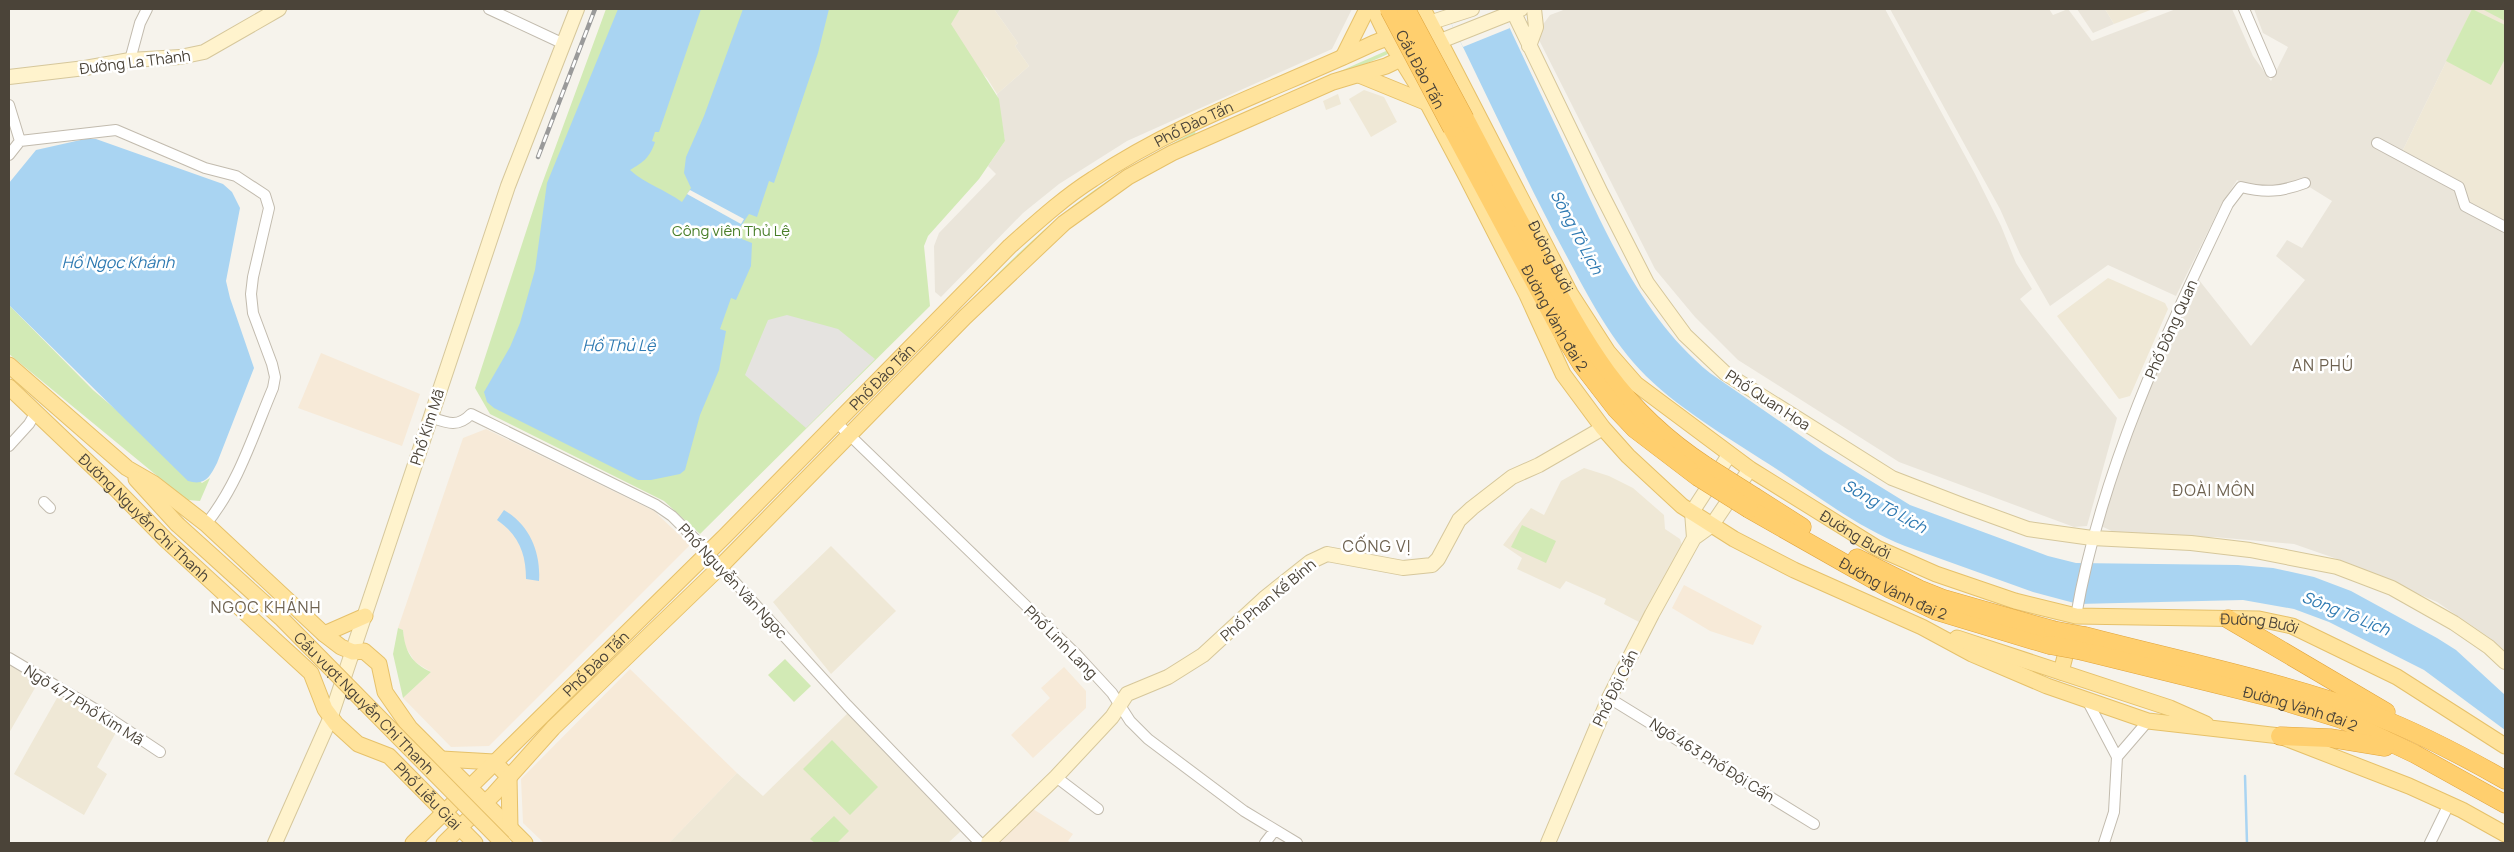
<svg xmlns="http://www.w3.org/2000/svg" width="2514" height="852" font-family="Manrope,sans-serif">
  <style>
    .residential { fill: #eae5da }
    .commercial { fill: #f7ead8 }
    .education { fill: #efe8d6 }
    .green { fill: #d2eab5 }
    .parking { fill: #e5e3e0 }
    .water { fill: #a9d4f2 }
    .pier { fill: #f6f3ec }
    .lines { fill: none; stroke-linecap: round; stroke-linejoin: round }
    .stream { stroke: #a9d4f2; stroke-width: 2.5 }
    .street-casing { stroke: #c2bbae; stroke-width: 12 }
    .secondary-casing { stroke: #d6c79b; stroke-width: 16 }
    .primary-casing { stroke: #e6c16a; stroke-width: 17 }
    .highway-casing { stroke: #e0a43c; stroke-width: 19 }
    .street { stroke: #fff; stroke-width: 10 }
    .secondary { stroke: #fff3cd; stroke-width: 14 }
    .primary { stroke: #ffe39c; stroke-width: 15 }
    .highway { stroke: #ffcf6e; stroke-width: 18 }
    .rail-casing { stroke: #9a9a9a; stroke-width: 4.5 }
    .rail { stroke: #fff; stroke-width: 2.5; stroke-dasharray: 8; stroke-linecap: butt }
    .primary-bridge-casing { stroke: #e6c16a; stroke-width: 17; stroke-linecap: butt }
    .highway-bridge-casing { stroke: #e0a43c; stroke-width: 19; stroke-linecap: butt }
    .primary-bridge { stroke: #ffe39c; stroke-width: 15 }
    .highway-bridge { stroke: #ffcf6e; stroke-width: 18 }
    .labels { text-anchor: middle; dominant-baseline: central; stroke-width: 5; stroke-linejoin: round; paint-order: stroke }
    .street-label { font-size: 15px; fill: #4b4439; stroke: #fff }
    .park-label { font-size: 15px; fill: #4a7f2a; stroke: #fff }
    .water-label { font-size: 16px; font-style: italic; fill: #2e7ab2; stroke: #fff }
    .neighbourhood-label { font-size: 16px; letter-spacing: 1px; fill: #6e6250; stroke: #fff }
  </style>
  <rect width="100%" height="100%" fill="#f6f3ec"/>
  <!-- residential -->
  <path class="residential" d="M994,9h358l-20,40 -205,92 -68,43 -36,29 -82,84 -6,-5 -1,-46 5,-13 57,-59 -8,-8 17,-25 -8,-47 32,-28 -14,-20 3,-3z
    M1566,9h319l90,165 26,52 15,37 16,26 -12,10 97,119 -30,108 -13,1 -175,-65 -161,-102 -43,-43 -40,-48 -119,-235 14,-19z
    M1890,9h159l4,6 15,-6 24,32 84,-32h56l21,47 18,25 17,-34 -25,-14 -9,-24h218l-70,143 53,38 3,13 47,26v422l-15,-13 -53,-36 -97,-42 -46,-16 -80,-7 -92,-1 -25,-12 35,-104 67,-140 52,66 54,-66 -29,-24 11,-16 15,8 30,-47 -29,-18 -52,5 -14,-8 -18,29 -43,87 -68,-31 -58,41 -30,-52 -20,-45z
    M2077,9h28l9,15 -21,9z"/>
  <!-- commercial -->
  <path class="commercial" d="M321,353l99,41 -18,52 -104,-38z
    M486,429l168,82 36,34 -201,201 -38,1 -48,-49 28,-26 -16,-10 -10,-16 -2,-16 -5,-2 65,-190z
    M1684,585l78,41 -9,19 -43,-14 -38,-23z
    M1064,667l22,24v17l-53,50 -22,-23 39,-37 -9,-10z
    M630,669l107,104 -68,70h-125l-21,-20 -2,-44z
    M1033,809l40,25 -5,7 4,2h-72z"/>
  <!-- education -->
  <path class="education" d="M960,9h34l24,34 -3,3 14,20 -32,28 -10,-16 -9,-9 -28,-45z
    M2105,9h48l-39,15z
    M2472,9h33v215l-34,-18 -7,-11 -62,-43z
    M1364,90l20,7 13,25 -26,15 -22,-38z
    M1338,94l3,10 -15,6 -3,-9z
    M2108,278l57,25 3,6 -38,87 -11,3 -62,-83z
    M1584,468l25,8 24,12 31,27 1,14 15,10 2,6 -43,77 -35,-18 2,-5 -40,-18 -6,8 -43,-20 5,-11 -19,-13 28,-37 13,7 17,-34z
    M831,546l65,65 -65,63 -58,-72z
    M9,663l30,18 -30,52z
    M63,697l56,30 -22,40 10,7 -23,41 -70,-41 43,-76z
    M849,712l112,119 -13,12h-279l68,-70 26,23z"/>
  <!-- green -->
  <path class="green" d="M606,9h354l-9,15 48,75 6,42 -26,38 -51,57 -4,10 6,60 -230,228 -36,-33 -174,-87 -15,-26 64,-196z
    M2472,9l33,16v34l-14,26 -45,-24z
    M2482,9h23v12z
    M1386,51l3,1 -1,2 -167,74 -1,-4z
    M1195,131l1,6 -44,23 -187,147c41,-42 82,-84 131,-118 31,-22 66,-39 99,-58z
    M9,305l84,85 109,93 8,-5 -10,23 -12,-1 -10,-7 -169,-139z
    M1522,525l34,16 -10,22 -35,-16z
    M398,628l5,2c2,21 8,33 28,42l-28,26 -10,-44z
    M785,659l26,27 -17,16 -26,-27z
    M832,740l46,47 -28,28 -47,-46z
    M834,816l15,15 -12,12h-22l-5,-4z"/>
  <!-- parking -->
  <path class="parking" d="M787,315l51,14 37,30 -69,69 -61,-53 23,-55z"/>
  <!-- water -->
  <path class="water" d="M618,9h83l-42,123h-4l-3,9 3,1c-5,15 -11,20 -25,28 17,15 34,19 52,32l9,-14 -7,-15 2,-16 18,-41 39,-107h86l-11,44 -44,130 -5,-2 -12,36 -8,-3 -10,15 3,10 10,4 -1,23 -15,34 -5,-2 -11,31 6,2 -7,39 -19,45 -15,55 -5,4 -29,6h-13l-144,-72 -7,-6 -3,-10 26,-45 10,-24 15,-53 12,-87z
    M1444,9h57c22,48 45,96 68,145 36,77 73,164 141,219l114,79 86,53 138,51 28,7 162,2 35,3 41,9 37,14 86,47 19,12 49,45v35l-81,-60 -95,-48 -35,-13 -51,-9 -165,4 -45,-12 -128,-46c-46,-18 -86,-49 -127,-76 -44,-29 -94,-57 -132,-94 -35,-35 -58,-80 -81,-123 -43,-80 -80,-163 -121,-244z
    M85,139h11l127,45 9,8 8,16 -14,73 4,17 24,70 -37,95c-7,14 -12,23 -29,18l-179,-176v-122l27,-33z
    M504,510c26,15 37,43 35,71l-13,-2c0,-25 -7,-44 -29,-59z"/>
  <!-- pier -->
  <path class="pier" d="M1444,9h57l9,19 -47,19z
    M690,190l54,29 -3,5 -54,-30z"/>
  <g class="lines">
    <!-- stream -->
    <path class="stream" d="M2245,776l2,67"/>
    <!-- street casing -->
    <g class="street-casing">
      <path id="street" d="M489,9l75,35
        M2244,9l27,63
        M130,60l10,-37 7,-14
        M9,105l11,36
        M2377,143l82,44 6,19 40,21
        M9,155l11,-14 96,-11 89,38 31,8 29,19 4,13 -16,69 -2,17 2,19 19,51 3,13 -2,11c-20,47 -35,97 -67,136
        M430,417c17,6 28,11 41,-3l185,91 16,11 28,28 147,161 133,138
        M837,423l239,231 36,39 18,28 18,18 96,72 53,32
        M9,446l20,-22 7,-12
        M44,502l6,6
        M2076,616c25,-145 89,-280 152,-412l13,-17c24,6 40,5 64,-4
        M9,658l91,54 60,40
        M1609,698l205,126
        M2088,702l29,55 -3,55 -10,31
        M2117,757l31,-36
        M1056,777l42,32
        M1265,843l10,-13
        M2430,843l19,-39"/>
    </g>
    <!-- secondary casing -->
    <g class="secondary-casing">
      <path id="secondary" d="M1512,9l88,182 47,92 38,52 40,38 167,105 70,27 66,24 64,9 99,5 59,7 87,17 55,21 62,35 35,24 16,15
        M1429,23l43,-14
        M1438,42l83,-33
        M1529,46l7,-19 -2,-18
        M9,77l76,-9 45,-8 50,-3 24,-5 75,-43
        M1694,538l-2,-26 37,-57
        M275,843l55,-124 178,-533 69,-177
        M988,843l68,-66 56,-60 15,-23 41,-17 35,-22 63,-58 44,-35 17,-8 76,14 29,-3 6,-6 21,-39 13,-12 40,-31 27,-12 64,-37
        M1548,843l61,-145 43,-84 42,-76 18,-13 38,-56"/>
    </g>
    <!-- primary casing -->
    <g class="primary-casing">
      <g id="primary">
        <path d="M1374,9l14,29 34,55 42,79 63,123 36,79 40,54 25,28 54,50 52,33 60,31 128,57 50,27 75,32 101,35 132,15 129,50 53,24 43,24"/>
        <path id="s1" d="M1423,9l147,284 38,59 28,32 114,85 127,79 59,26 79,27 61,15 183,3 33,7 105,51 108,69"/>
        <path d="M1343,57l24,-48"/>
        <path d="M1359,75l66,27"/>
        <path d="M9,365l118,103 26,15 53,41 118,110 17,13 12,5 11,-1 15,13 6,28 25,36 115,115"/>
        <path id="s2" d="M9,387l104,99 53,54 145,133 14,36 11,15 22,20 31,12 86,87"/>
        <path d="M136,479l41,45"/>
        <path d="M324,634l41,-18"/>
        <path d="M1957,638l213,70 36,16"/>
        <path d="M2061,672l9,-35"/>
        <path d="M442,759l52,3 15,15 1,51"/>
        <path id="s3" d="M413,843l313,-308 284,-289c26,-23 53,-48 83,-67 86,-58 188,-92 281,-136l23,-9"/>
        <path d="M444,843l50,-49 59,-66 168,-162 244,-249 99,-94 64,-46 44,-24 161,-71 53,-16 23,-11"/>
      </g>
    </g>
    <!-- highway casing -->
    <g class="highway-casing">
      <g id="highway">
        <path d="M1465,119c24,46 48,91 73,137 47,89 81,153 168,210"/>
        <path id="s4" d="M1452,128l109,203 21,34 34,44 19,20 63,48"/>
        <path d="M1755,497l47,30"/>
        <path id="s5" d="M1749,509l141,80 46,22 113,34"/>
        <path d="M1857,558l62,31 25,10 109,31"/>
        <path d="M2228,619l158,93"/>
        <path d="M2085,636c96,25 195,45 288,79 46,18 90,41 132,65"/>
        <path id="s6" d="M2082,651l191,47 68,21 74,35 90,50"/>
        <path d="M2280,736l50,2 55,9"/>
      </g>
    </g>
    <!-- street -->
    <use href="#street" class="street"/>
    <!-- secondary -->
    <use href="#secondary" class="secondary"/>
    <!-- primary -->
    <use href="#primary" class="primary"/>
    <!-- highway -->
    <use href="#highway" class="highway"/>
    <!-- rail casing -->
    <g class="rail-casing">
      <path id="rail" d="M538,157l57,-148"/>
    </g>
    <!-- rail -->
    <use href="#rail" class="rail"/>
    <!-- primary-bridge casing -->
    <g class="primary-bridge-casing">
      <g id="primary-bridge">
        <path id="s7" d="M177,524l105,95 221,224"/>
      </g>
    </g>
    <!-- highway-bridge casing -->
    <g class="highway-bridge-casing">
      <g id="highway-bridge">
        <path id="s8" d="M1389,9l63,119"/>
        <path d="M1406,9l59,110"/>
        <path d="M1706,466l49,31"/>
        <path d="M1698,477l51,32"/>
        <path d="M2053,630l32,6"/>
        <path d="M2049,645l33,6"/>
      </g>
    </g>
    <!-- primary-bridge -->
    <use href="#primary-bridge" class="primary-bridge"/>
    <!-- highway-bridge -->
    <use href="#highway-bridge" class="highway-bridge"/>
  </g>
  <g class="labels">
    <!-- street labels -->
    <g class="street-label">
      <text transform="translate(135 62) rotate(-7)">Đường La Thành</text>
      <text stroke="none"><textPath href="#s8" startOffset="68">Cầu Đào Tấn</textPath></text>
      <text stroke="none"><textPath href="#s3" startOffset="1066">Phố Đào Tấn</textPath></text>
      <text stroke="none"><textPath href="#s1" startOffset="279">Đường Bưởi</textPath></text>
      <text stroke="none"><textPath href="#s4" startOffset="216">Đường Vành đai 2</textPath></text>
      <text transform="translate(2171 329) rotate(-66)">Phố Đông Quan</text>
      <text stroke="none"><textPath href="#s3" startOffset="661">Phố Đào Tấn</textPath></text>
      <text transform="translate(1768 400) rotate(33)">Phố Quan Hoa</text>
      <text transform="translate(427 427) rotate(-72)">Phố Kim Mã</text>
      <text stroke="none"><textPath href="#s2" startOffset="188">Đường Nguyễn Chí Thanh</textPath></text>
      <text stroke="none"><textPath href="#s1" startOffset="699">Đường Bưởi</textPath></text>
      <text transform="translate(733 581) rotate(47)">Phố Nguyễn Văn Ngọc</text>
      <text stroke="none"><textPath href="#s5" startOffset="165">Đường Vành đai 2</textPath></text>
      <text transform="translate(1268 600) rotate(-40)">Phố Phan Kế Bính</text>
      <text stroke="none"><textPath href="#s1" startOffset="1119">Đường Bưởi</textPath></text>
      <text transform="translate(1061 642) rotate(45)">Phố Linh Lang</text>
      <text stroke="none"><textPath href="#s3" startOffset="256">Phố Đào Tấn</textPath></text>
      <text transform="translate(1615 688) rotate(-64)">Phố Đội Cấn</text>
      <text stroke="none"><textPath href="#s7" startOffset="259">Cầu vượt Nguyễn Chí Thanh</textPath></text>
      <text transform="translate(84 705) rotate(32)">Ngõ 477 Phố Kim Mã</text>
      <text stroke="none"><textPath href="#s6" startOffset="226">Đường Vành đai 2</textPath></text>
      <text transform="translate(1712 760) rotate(32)">Ngõ 463 Phố Đội Cấn</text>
      <text stroke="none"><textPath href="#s2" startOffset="592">Phố Liễu Giai</textPath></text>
    </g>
    <!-- park labels -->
    <g class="park-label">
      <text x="731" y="230">Công viên Thủ Lệ</text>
    </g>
    <!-- water labels -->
    <g class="water-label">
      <text transform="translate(1577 232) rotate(62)">Sông Tô Lịch</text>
      <text x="118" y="262">Hồ Ngọc Khánh</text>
      <text x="619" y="345">Hồ Thủ Lệ</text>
      <text transform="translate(1885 506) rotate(29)">Sông Tô Lịch</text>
      <text transform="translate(2346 613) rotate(22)">Sông Tô Lịch</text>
    </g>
    <!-- neighbourhood labels -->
    <g class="neighbourhood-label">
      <text x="2323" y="365">AN PHÚ</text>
      <text x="2214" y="490">ĐOÀI MÔN</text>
      <text x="1377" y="546">CỐNG VỊ</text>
      <text x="266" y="607">NGỌC KHÁNH</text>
    </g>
  </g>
  <!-- border -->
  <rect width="2514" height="852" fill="none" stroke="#4b4439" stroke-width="20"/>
</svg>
